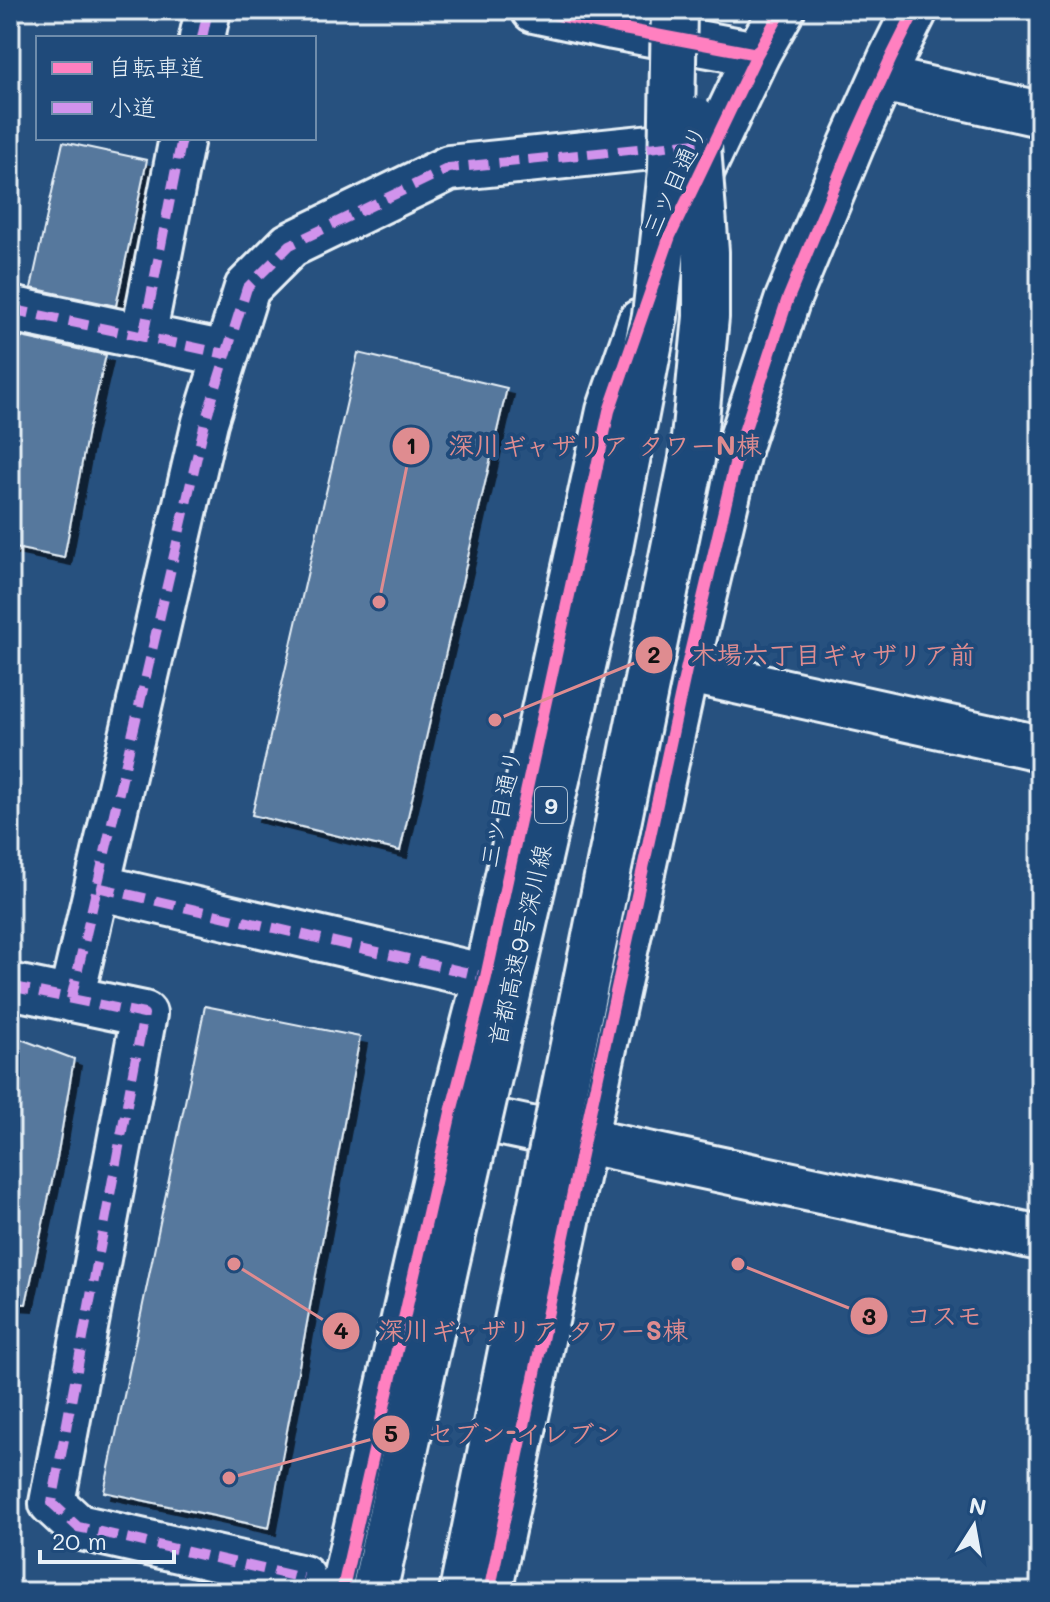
<svg xmlns="http://www.w3.org/2000/svg" width="1050" height="1602" font-family="Mali,'Klee One',sans-serif">
  <style>
    .building { fill: #57789d; stroke: #e8f1f8; stroke-width: 2; filter: url(#shadow) }
    .lines { fill: none; stroke-linecap: round; stroke-linejoin: round }
    .street-casing { stroke: #e8f1f8; stroke-width: 50 }
    .secondary-casing { stroke: #e8f1f8; stroke-width: 50 }
    .primary-casing { stroke: #e8f1f8; stroke-width: 50 }
    .street { stroke: #1f4a7a; stroke-width: 44 }
    .secondary { stroke: #1f4a7a; stroke-width: 44 }
    .primary { stroke: #1f4a7a; stroke-width: 44 }
    .highway-bridge-casing { stroke: #e8f1f8; stroke-width: 50; stroke-linecap: butt }
    .highway-bridge { stroke: #1f4a7a; stroke-width: 44 }
    .quiet { stroke: #d193ec; stroke-width: 10; stroke-dasharray: 20 10; stroke-linecap: butt }
    .cycleway-casing { stroke: #1f4a7a; stroke-width: 17 }
    .cycleway { stroke: #ff80c0; stroke-width: 12 }
    .labels { text-anchor: middle; dominant-baseline: central; stroke-width: 8; stroke-linejoin: round; paint-order: stroke }
    .shield { fill: #1f4a7a; stroke: #acbfd2; stroke-width: 2 }
    .shield-label { font-size: 22px; font-weight: bold; fill: #e8f1f8 }
    .street-label { font-size: 24px; fill: #e8f1f8; stroke: #1f4a7a }
    .leader { fill: none; stroke: #df8c90; stroke-width: 3 }
    .callout-dot { fill: #df8c90; stroke: #1f4a7a; stroke-width: 3 }
    .mark-label { font-size: 24px; text-anchor: middle; font-weight: bold; fill: #111 }
    .callout-label { font-size: 26px; text-anchor: middle; font-weight: bold; fill: #df8c90; stroke: #1f4a7a; stroke-width: 8; stroke-linejoin: round; paint-order: stroke }
  </style>
  <defs>
    <filter id="shadow"><feDropShadow dx="7" dy="7" stdDeviation="0" flood-color="#0009"/></filter>
  </defs>
  <rect width="100%" height="100%" fill="#27517f"/>
  <filter id="ink" filterUnits="userSpaceOnUse"><feTurbulence type="fractalNoise" baseFrequency=".0125" numOctaves="2"/><feDisplacementMap in="SourceGraphic" scale="16" xChannelSelector="R" yChannelSelector="G"/><feConvolveMatrix kernelMatrix="1 2 1 2 8 2 1 2 1" color-interpolation-filters="sRGB"/></filter>
  <g filter="url(#ink)">
    <!-- building -->
    <path class="building" d="M63,142l84,18 -31,146 -85,-18z
      M21,337l85,18 -18,76 -24,127 -54,-11v-208l10,2z
      M358,353l149,35 -107,463 -148,-36z
      M205,1006l155,31 -91,491 -165,-36z
      M10,1035l64,24 -17,99 -31,146 -16,-1z"/>
    <g class="lines">
      <!-- street casing -->
      <g class="street-casing">
        <path id="street" d="M202,38l6,-28
          M882,79l158,35
          M10,309l216,45
          M143,337l39,-199
          M686,670l354,78
          M97,887l389,90
          M10,986l134,28 -92,489 26,24 225,51
          M71,999l134,-577 42,-134 43,-43 159,-77 261,-27"/>
      </g>
      <!-- secondary casing -->
      <g class="secondary-casing">
        <path id="secondary" d="M534,10l79,17 144,27
          M451,1112l589,126"/>
      </g>
      <!-- primary casing -->
      <g class="primary-casing">
        <path id="primary" d="M694,187l63,-133 25,-44
          M342,1592l109,-480 35,-135 123,-566 31,-89
          M489,1592l95,-452 102,-470 53,-223 48,-146 65,-157 39,-86 24,-48"/>
      </g>
      <!-- street -->
      <use href="#street" class="street"/>
      <!-- secondary -->
      <use href="#secondary" class="secondary"/>
      <!-- primary -->
      <use href="#primary" class="primary"/>
      <!-- highway-bridge casing -->
      <g class="highway-bridge-casing">
        <path id="highway-bridge" d="M374,1592l72,-327 164,-717 45,-232 16,-145 3,-161
          M462,1592l230,-1133 14,-142v-65l-10,-132"/>
      </g>
      <!-- highway-bridge -->
      <use href="#highway-bridge" class="highway-bridge"/>
      <!-- quiet -->
      <path class="quiet" d="M202,38l6,-28
        M10,309l216,45
        M143,337l39,-199
        M97,887l389,90
        M10,986l134,28 -92,489 26,24 225,51
        M71,999l134,-577 42,-134 43,-43 159,-77 267,-27"/>
      <!-- cycleway casing -->
      <g class="cycleway-casing">
        <path id="cycleway" d="M534,10l79,17 144,27
          M342,1592l109,-480 35,-135 123,-566 61,-175 87,-182 25,-44
          M489,1592l95,-452 102,-470 53,-223 48,-146 65,-157 39,-86 24,-48"/>
      </g>
      <!-- cycleway -->
      <use href="#cycleway" class="cycleway"/>
    </g>
  </g>
  <g class="labels">
    <!-- shield labels -->
    <rect class="shield" x="535" y="787" width="32" height="36" rx="6"/>
    <g class="shield-label">
      <text x="551" y="805">9</text>
    </g>
    <!-- street labels -->
    <g class="street-label">
      <text transform="translate(674 180) rotate(-65)">三ツ目通り</text>
      <text transform="translate(500 808) rotate(-78)">三ツ目通り</text>
      <text transform="translate(519 945) rotate(-77)">首都高速9号深川線</text>
    </g>
  </g>
  <!-- callouts -->
  <path class="leader" d="M379 602L411 446M495 720L654 655M738 1264L869 1316M234 1264L341 1331M229 1478L391 1434"/>
  <g class="callout-dot">
    <circle cx="379" cy="602" r="8"/>
    <circle cx="495" cy="720" r="8"/>
    <circle cx="738" cy="1264" r="8"/>
    <circle cx="234" cy="1264" r="8"/>
    <circle cx="229" cy="1478" r="8"/>
    <circle cx="411" cy="446" r="20"/>
    <circle cx="654" cy="655" r="20"/>
    <circle cx="869" cy="1316" r="20"/>
    <circle cx="341" cy="1331" r="20"/>
    <circle cx="391" cy="1434" r="20"/>
  </g>
  <g class="mark-label">
    <text x="411" y="454">1</text>
    <text x="654" y="663">2</text>
    <text x="869" y="1325">3</text>
    <text x="341" y="1339">4</text>
    <text x="391" y="1442">5</text>
  </g>
  <g class="callout-label">
    <text x="605" y="455">深川ギャザリア タワーN棟</text>
    <text x="833" y="664">木場六丁目ギャザリア前</text>
    <text x="944" y="1325">コスモ</text>
    <text x="533" y="1340">深川ギャザリア タワーS棟</text>
    <text x="524" y="1443">セブン-イレブン</text>
  </g>
  <!-- margin -->
  <rect width="1050" height="1602" fill="none" stroke="#1f4a7a" stroke-width="40"/>
  <rect x="20" y="20" width="1010" height="1562" fill="none" stroke="#e8f1f8" stroke-width="3" filter="url(#ink)"/>
  <!-- legend -->
  <rect x="36" y="36" width="280" height="104" fill="#1f4a7a" stroke="#6f8dac" stroke-width="2"/>
  <rect x="52" y="62" width="40" height="12" fill="#ff80c0" stroke="#6f8dac" stroke-width="2"/>
  <text x="108" y="76" font-size="24" fill="#e8f1f8">自転車道</text>
  <rect x="52" y="102" width="40" height="12" fill="#d193ec" stroke="#6f8dac" stroke-width="2"/>
  <text x="108" y="116" font-size="24" fill="#e8f1f8">小道</text>
  <!-- north arrow -->
  <g transform="translate(974 1526) rotate(11)" stroke="#1f4a7a" stroke-width="6" paint-order="stroke">
  <path d="M0-6L14 30L0 20L-14 30Z" fill="#e8f1f8"/>
  <text y="-12" font-size="22" font-weight="bold" text-anchor="middle" fill="#e8f1f8">N</text>
  </g>
  <!-- scale -->
  <path d="M40 1550v12h134v-12" fill="none" stroke="#e8f1f8" stroke-width="4"/>
  <text x="52" y="1550" font-size="24" fill="#e8f1f8" stroke="#1f4a7a" stroke-width="6" paint-order="stroke">20 m</text>
</svg>
